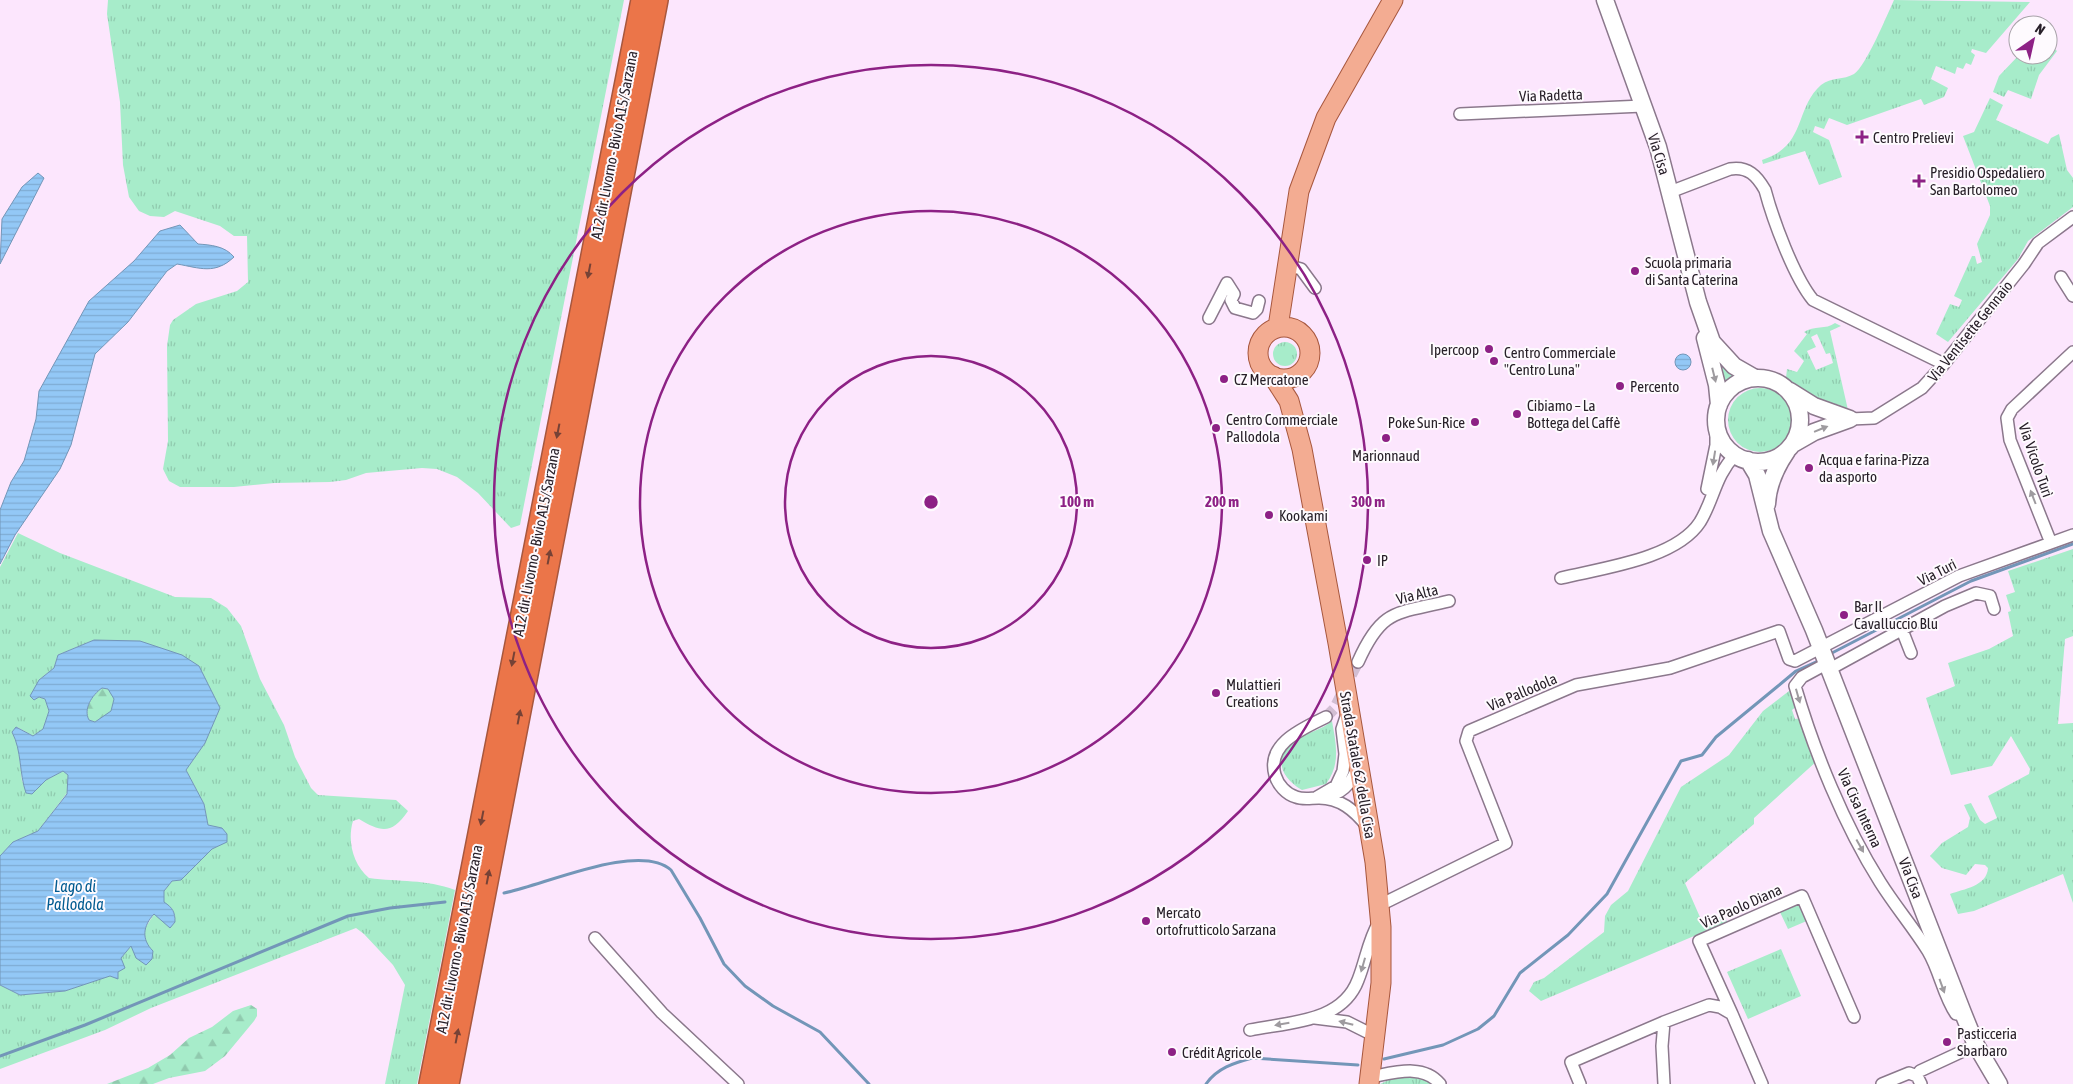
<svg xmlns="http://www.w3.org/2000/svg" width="2073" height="1084" font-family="'Asap Condensed',sans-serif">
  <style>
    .grass { fill: url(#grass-tufts); fill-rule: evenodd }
    .forest { fill: url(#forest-firs) }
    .water { fill: url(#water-rules); stroke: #7396b8; fill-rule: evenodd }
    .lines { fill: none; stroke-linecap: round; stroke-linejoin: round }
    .stream { stroke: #7396b8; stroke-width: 3 }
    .street-tunnel { stroke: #d2bed3; stroke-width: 11; stroke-dasharray: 11 5.5; stroke-linecap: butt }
    .street-casing { stroke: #8b788c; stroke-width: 14 }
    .secondary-casing { stroke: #8b788c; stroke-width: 19 }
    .primary-casing { stroke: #a7573e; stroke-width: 21 }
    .highway-casing { stroke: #a7573e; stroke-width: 24 }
    .street { stroke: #fff; stroke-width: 11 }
    .secondary { stroke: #fff; stroke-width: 16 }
    .primary { stroke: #f3ac92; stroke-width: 19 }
    .highway { stroke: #eb7549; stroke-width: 21 }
    .oneway { fill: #764236 }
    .oneway2 { fill: #9e9b9f }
    .ring { fill: none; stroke: #8d2185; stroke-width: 2.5 }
    .poi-dot { fill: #8d2185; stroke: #fefafe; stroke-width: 2 }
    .labels { text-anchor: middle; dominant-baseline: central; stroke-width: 4; stroke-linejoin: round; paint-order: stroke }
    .street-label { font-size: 15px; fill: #282029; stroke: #fefafe }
    .poi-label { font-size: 15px; fill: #282029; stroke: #fefafe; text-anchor: start }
    .water-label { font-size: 16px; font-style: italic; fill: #005a90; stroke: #fefafe }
    .centre { fill: #8d2185; stroke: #fefafe; stroke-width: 2.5 }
    .ring-label { font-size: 15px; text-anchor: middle; font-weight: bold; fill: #8d2185; stroke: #fefafe; stroke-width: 4; stroke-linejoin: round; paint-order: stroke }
  </style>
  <defs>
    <pattern id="grass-tufts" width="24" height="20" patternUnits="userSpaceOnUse" patternTransform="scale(1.25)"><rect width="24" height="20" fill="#a7ecca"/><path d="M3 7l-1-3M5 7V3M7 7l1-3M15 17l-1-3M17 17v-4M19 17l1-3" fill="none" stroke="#90caae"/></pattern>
    <pattern id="forest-firs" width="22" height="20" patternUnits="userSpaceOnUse" patternTransform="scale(1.25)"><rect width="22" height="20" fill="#a7ecca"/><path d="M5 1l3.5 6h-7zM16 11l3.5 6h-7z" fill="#90caae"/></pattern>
    <pattern id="water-rules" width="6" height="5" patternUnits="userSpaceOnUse" patternTransform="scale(1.25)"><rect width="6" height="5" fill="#93c8f6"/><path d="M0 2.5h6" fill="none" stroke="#7facd3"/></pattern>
  </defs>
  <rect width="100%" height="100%" fill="#fce6fd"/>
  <!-- grass -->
  <path class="grass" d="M108,0h516l-104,525 -9,3 -33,-35 -21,-16 -20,-8 -15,-1 -56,5 -20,7 -16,2 -56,1 -40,4h-54l-11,-6 -6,-12 5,-28 -1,-95 3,-21 3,-5 23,-16 41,-13 11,-9 -1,-46h-13l-14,-10 -45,-15 -11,6 -14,-1 -11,-5 -10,-14 -6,-32 -3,-63 -13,-88z
    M1894,0l136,2 -44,51 -14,-4 -1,3 4,3 -4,10 -5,-2 -3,6 -6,-2 -2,7 -19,-8 -5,13 17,9 -4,9 -20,8 -3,-6 -74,26 -18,-7 -5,11 -9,-3 -2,6 16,8 13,37 -23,8 -14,-34 -42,13 -1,-4c45,-14 32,-51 59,-75 10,-8 23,-5 33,-11 12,-8 33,-59 40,-74z
    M2048,43l9,8 -18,24 -8,24 -23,-9 -4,7 -11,-5 6,-16 20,-21h29z
    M1990,98l13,7 -7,15 52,24 3,-6 8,-4 8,36 6,8v29l-45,34 -10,18 -70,83 -12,-8 14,-30 9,3 3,-7 -8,-4 18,-40h3l2,8 5,-2 -5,-18 13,-29v-9l-27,-70 11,-4z
    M1835,323l6,3 -11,5 18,79 -32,-9 -30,-23 1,-9 10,3 7,-11 -10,-10 13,-17 -3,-2c10,-7 22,-2 31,-9zM1817,334l9,20 4,-1 3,10 -17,7 -9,-19 9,-4 -5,-10z
    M1273 354a12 12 0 1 1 24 0a12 12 0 1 1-24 0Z
    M1711,345l28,32 -18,17z
    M1728 420a32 32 0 1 1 64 0a32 32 0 1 1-64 0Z
    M18,533l42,20 115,44 36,1 16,10 14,18 19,53 24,46 11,32 16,31 7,7 78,5 12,11c-16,23 -26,22 -49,8l-6,2c-6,20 0,44 16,57 30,4 57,1 86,12l-38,194h-32l20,-99 -12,-20 -29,-31 -8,-6 -205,80 -46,22 -105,39v-84l20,10 45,-4 53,-19 3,-14 11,-13 14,-1 -2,-14 10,-16 16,13 5,-5c0,-10 -2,-15 -11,-19v-12l8,-10 9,-1 31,-31 15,-8 -19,-16 -4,-21 -18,-34 19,-27 -65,-102 -46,-1 -36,15 -4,13 -15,12v17l6,2 4,12 -6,18 -10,7 -16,-9 -5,5 6,11 4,38 10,13 14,-14 17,-9 5,4 -1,18 -29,38 -25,11 -13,14v-289z
    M2073,549v87l-8,3 -7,85 15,-1v180l-10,-29 -89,37 -16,3 -8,-20c14,-5 37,-8 38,-26l-3,-3 -10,-1 -9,11 -24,-7 -12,-12 12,-13 26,-16 2,-9 -6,-13 7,-2 9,17 5,4 12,-6 -9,-22 41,-22 1,-5 -19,-33 -19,30 -41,9 -25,-77 29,-12 -7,-23 41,-14 24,-13 -5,-24 3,-1 -5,-16 9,-3 -7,-21z
    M1789,691l3,1 5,14 -5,4 3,9 7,-1 16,42 -64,58v6l-69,59 18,41 21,-9 3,7 -186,79 -12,-10 5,-9 10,-4 60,-46 1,-16 6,-11 17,-14 53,-104 48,-32 34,-44z
    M1332,721c4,23 9,43 -6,63l-24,6c-23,-13 -30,-36 -4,-51 11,-7 23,-9 34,-18z
    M1799,901l10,19 -21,9 -9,-19z
    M1781,949l20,47 -53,23 -21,-47z
    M1418,1075l16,9h-54l13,-6z"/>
  <!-- forest -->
  <path class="forest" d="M102,688l6,1 7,10 -4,13 -16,10 -6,-2c-6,-11 3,-25 13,-32z
    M251,1005l6,4v7l-3,5 -29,35 -20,15 -36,7 -16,6h-46l41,-16 22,-13 19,-17 23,-11 21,-16z"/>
  <!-- water -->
  <path class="water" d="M38,173l6,5 -44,86 2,-45 20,-32z
    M180,225l18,19c13,1 27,2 36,13 -19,18 -34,11 -57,7l-10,7 -39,51 -33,32 -24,91 -11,24 -45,66 -15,29v-54l11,-28 13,-21 12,-42 3,-28 50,-90 45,-40 26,-30z
    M1675 362a8 8 0 1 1 16 0a8 8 0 1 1-16 0Z
    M94,640l46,1 42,14 17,11 21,42 -15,35 -19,27 18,34 4,21 14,3 5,6v8l-15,7 -31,31 -9,1 -8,10v11c9,6 11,10 11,20l-5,6 -16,-14c-11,12 -13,25 -1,37l-1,8 -6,6 -10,-7 -5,-12 -10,12 4,10 -7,4v7l-8,-3 -45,15 -45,4 -20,-10v-129l13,-14 25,-11 29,-37 1,-19 -5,-4 -17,9 -14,14 -6,-1c-7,-20 -4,-42 -14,-61l4,-5 17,9 10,-7 6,-18 -4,-12 -6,-2 -5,3 -4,-4 9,-16 15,-12 4,-13zM102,688l6,1 6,10 -3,12 -16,11 -6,-2c-6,-11 3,-25 13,-32z"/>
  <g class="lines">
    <!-- stream -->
    <path class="stream" d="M1830,654l141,-73 102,-37
      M504,893c38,-7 135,-52 167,-23l29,48 24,46 21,22 28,20 47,26 49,52
      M0,1056l85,-31 263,-109 42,-8 55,-6
      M1384,1059l59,-14 35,-16 16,-13 26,-43 48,-38 39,-41 74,-133 21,-6 14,-18 62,-51 18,-15 22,-10
      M1206,1084c11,-16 28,-21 46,-26l106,7"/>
    <!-- street-tunnel -->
    <path class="street-tunnel" d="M1326,717l8,-8 24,-47"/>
    <!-- street casing -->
    <g class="street-casing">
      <path id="street" d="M1460,114l183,-8
        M1670,192l60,-23c18,-3 27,7 35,21 8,30 29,87 48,110l131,64
        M1286,265l15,4 14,19
        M2061,277l12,19
        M1209,318l18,-35 7,11 -3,6 4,8 18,5 4,-4 2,-8
        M1850,419l24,-1 48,-30 22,-24 80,-100 14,-21 35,-26
        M1707,489l9,-44v-21
        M2051,543l-41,-103 -3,-22 5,-9 61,-57
        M1561,578c41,-10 115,-19 139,-56 14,-23 15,-46 35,-67
        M1902,630l9,23
        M1358,662c24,-54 38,-48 91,-61
        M1826,664l-24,13 -7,9c19,65 49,139 85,196 15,24 33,45 48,69 12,20 15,44 28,63l7,-1
        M1828,670l117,-64 31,-13 14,3 4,13
        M1326,717c-22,11 -60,26 -51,58 3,10 11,19 21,22 7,3 15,1 23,1 21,0 35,12 48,28
        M1331,795c15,-4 22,-16 27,-29
        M1317,797l19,-11 7,-15 2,-17 -3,-25 5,-15
        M1378,906l128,-63 -40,-102 3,-10 107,-46 94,-17 109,-37 10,28 6,2 164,-85 114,-41
        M595,938l67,75 76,71
        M1732,1014l-33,-73 103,-45 52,121
        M1315,1018l32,4 28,14
        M1250,1030c38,-8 92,-7 108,-50 8,-20 10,-39 21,-58
        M1917,1076l3,-5 56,-26
        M1370,1077c23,-4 53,-14 70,7
        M1580,1084l-9,-22 93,-40
        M1664,1084l-2,-38 2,-24 45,-17 11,2 12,7 30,70
        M1882,1084l27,-11 8,3 4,8"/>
    </g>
    <!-- secondary casing -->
    <g class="secondary-casing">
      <path id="secondary" d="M1605,0l53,147 40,155 14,40 22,24 21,12
        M1705,338l12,47 2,20
        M1716 420a42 42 0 1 1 84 0a42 42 0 1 1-84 0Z
        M1790,391l24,15 36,13
        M1793,444l21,-12 36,-13
        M1748,460l9,15 14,56 43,99 149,383 13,32 23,39
        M1767,504c1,-20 9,-37 20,-53"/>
    </g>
    <!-- primary casing -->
    <g class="primary-casing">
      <path id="primary" d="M1278,327l21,-136 27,-73 67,-118
        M1258 353a26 26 0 1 1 52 0a26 26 0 1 1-52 0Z
        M1273,376l16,25 13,48 36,194 37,219 6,65v56l-12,101"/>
    </g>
    <!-- highway casing -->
    <g class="highway-casing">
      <path id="highway" d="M430,1084l212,-1084
        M448,1084l209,-1084"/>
    </g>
    <!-- street -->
    <use href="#street" class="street"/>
    <!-- secondary -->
    <use href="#secondary" class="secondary"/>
    <!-- primary -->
    <use href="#primary" class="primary"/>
    <!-- highway -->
    <use href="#highway" class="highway"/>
  </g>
  <!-- one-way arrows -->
  <defs><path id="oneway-solid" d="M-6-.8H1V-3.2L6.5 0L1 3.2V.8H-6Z" transform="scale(1.25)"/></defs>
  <g class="oneway">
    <use href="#oneway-solid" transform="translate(589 271) rotate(101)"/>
    <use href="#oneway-solid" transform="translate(558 431) rotate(101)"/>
    <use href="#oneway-solid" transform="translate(549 557) rotate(-79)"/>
    <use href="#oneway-solid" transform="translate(513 659) rotate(101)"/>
    <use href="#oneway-solid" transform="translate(519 717) rotate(-79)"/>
    <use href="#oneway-solid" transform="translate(482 818) rotate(101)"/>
    <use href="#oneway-solid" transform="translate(488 877) rotate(-79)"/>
    <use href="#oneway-solid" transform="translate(457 1036) rotate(-79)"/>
  </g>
  <g class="oneway2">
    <use href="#oneway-solid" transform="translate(1714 375) rotate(76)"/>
    <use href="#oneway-solid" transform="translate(1821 429) rotate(-22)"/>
    <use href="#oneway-solid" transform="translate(1714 458) rotate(99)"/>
    <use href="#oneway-solid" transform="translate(2033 497) rotate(-111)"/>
    <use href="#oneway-solid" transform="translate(1798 696) rotate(74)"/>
    <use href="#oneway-solid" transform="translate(1860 846) rotate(61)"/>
    <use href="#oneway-solid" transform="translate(1363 965) rotate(106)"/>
    <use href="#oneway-solid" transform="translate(1942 986) rotate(70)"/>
    <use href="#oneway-solid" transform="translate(1346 1023) rotate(-166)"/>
    <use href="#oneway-solid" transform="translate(1282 1024) rotate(170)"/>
  </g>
  <!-- distance rings -->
  <g class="ring">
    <circle cx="931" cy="502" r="146"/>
    <circle cx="931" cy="502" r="291"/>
    <circle cx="931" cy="502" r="437"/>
  </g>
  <!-- markers -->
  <g class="poi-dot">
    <path d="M1859.5 129.5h5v5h5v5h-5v5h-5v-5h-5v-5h5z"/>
    <path d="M1916.5 173.5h5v5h5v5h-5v5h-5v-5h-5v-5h5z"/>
    <circle cx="1635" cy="271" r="5"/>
    <circle cx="1489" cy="349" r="5"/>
    <circle cx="1494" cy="361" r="5"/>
    <circle cx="1224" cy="379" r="5"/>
    <circle cx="1620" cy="386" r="5"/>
    <circle cx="1517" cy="414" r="5"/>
    <circle cx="1475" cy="422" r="5"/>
    <circle cx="1216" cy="428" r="5"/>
    <circle cx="1386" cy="438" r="5"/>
    <circle cx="1809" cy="468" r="5"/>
    <circle cx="1269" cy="515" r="5"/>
    <circle cx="1367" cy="560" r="5"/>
    <circle cx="1844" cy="615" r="5"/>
    <circle cx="1216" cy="693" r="5"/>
    <circle cx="1146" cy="921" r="5"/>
    <circle cx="1947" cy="1042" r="5"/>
    <circle cx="1172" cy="1052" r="5"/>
  </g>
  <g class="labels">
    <!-- street labels -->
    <g class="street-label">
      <text transform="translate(1551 95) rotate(-2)">Via Radetta</text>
      <text transform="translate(614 145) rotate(-79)">A12 dir. Livorno - Bivio A15/Sarzana</text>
      <text transform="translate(1659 154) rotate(73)">Via Cisa</text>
      <text transform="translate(1970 331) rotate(-51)">Via Ventisette Gennaio</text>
      <text transform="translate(2036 460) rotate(71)">Via Vicolo Turì</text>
      <text transform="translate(536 542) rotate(-79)">A12 dir. Livorno - Bivio A15/Sarzana</text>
      <text transform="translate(1937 572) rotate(-27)">Via Turi</text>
      <text transform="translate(1417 594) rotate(-14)">Via Alta</text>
      <text transform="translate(1522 692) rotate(-23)">Via Pallodola</text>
      <text transform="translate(1358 765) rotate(80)">Strada Statale 62 della Cisa</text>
      <text transform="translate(1860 808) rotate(65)">Via Cisa Interna</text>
      <text transform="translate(1911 878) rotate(69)">Via Cisa</text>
      <text transform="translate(1741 906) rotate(-24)">Via Paolo Diana</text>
      <text transform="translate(459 939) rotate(-79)">A12 dir. Livorno - Bivio A15/Sarzana</text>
    </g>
    <!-- poi labels -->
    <g class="poi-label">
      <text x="1873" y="137">Centro Prelievi</text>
      <text x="1930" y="172">Presidio Ospedaliero<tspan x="1930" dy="17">San Bartolomeo</tspan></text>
      <text x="1645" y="262">Scuola primaria<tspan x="1645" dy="17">di Santa Caterina</tspan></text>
      <text x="1479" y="349" text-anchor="end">Ipercoop</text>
      <text x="1504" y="352">Centro Commerciale<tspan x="1504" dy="17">"Centro Luna"</tspan></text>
      <text x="1234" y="379">CZ Mercatone</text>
      <text x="1630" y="386">Percento</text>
      <text x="1527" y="405">Cibiamo – La<tspan x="1527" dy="17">Bottega del Caffè</tspan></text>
      <text x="1226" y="419">Centro Commerciale<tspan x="1226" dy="17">Pallodola</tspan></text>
      <text x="1465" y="422" text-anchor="end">Poke Sun-Rice</text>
      <text x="1386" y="455" text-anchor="middle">Marionnaud</text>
      <text x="1819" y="459">Acqua e farina-Pizza<tspan x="1819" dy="17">da asporto</tspan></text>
      <text x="1279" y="515">Kookami</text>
      <text x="1377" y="560">IP</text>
      <text x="1854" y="606">Bar Il<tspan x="1854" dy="17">Cavalluccio Blu</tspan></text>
      <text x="1226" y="684">Mulattieri<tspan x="1226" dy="17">Creations</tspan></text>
      <text x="1156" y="912">Mercato<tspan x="1156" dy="17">ortofrutticolo Sarzana</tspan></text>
      <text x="1957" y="1033">Pasticceria<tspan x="1957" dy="17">Sbarbaro</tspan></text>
      <text x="1182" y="1052">Crédit Agricole</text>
    </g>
    <!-- water labels -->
    <g class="water-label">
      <text x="75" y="886">Lago di<tspan x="75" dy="18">Pallodola</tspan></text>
    </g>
  </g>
  <circle cx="931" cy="502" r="8" class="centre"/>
  <g class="ring-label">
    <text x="1077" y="507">100 m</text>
    <text x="1222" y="507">200 m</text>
    <text x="1368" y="507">300 m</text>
  </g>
  <!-- north arrow -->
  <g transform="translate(2033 40) rotate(34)"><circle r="24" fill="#fefafe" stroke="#a8a3a9"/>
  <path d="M0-4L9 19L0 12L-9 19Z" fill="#8d2185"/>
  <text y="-8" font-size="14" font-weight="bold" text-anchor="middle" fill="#282029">N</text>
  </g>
</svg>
